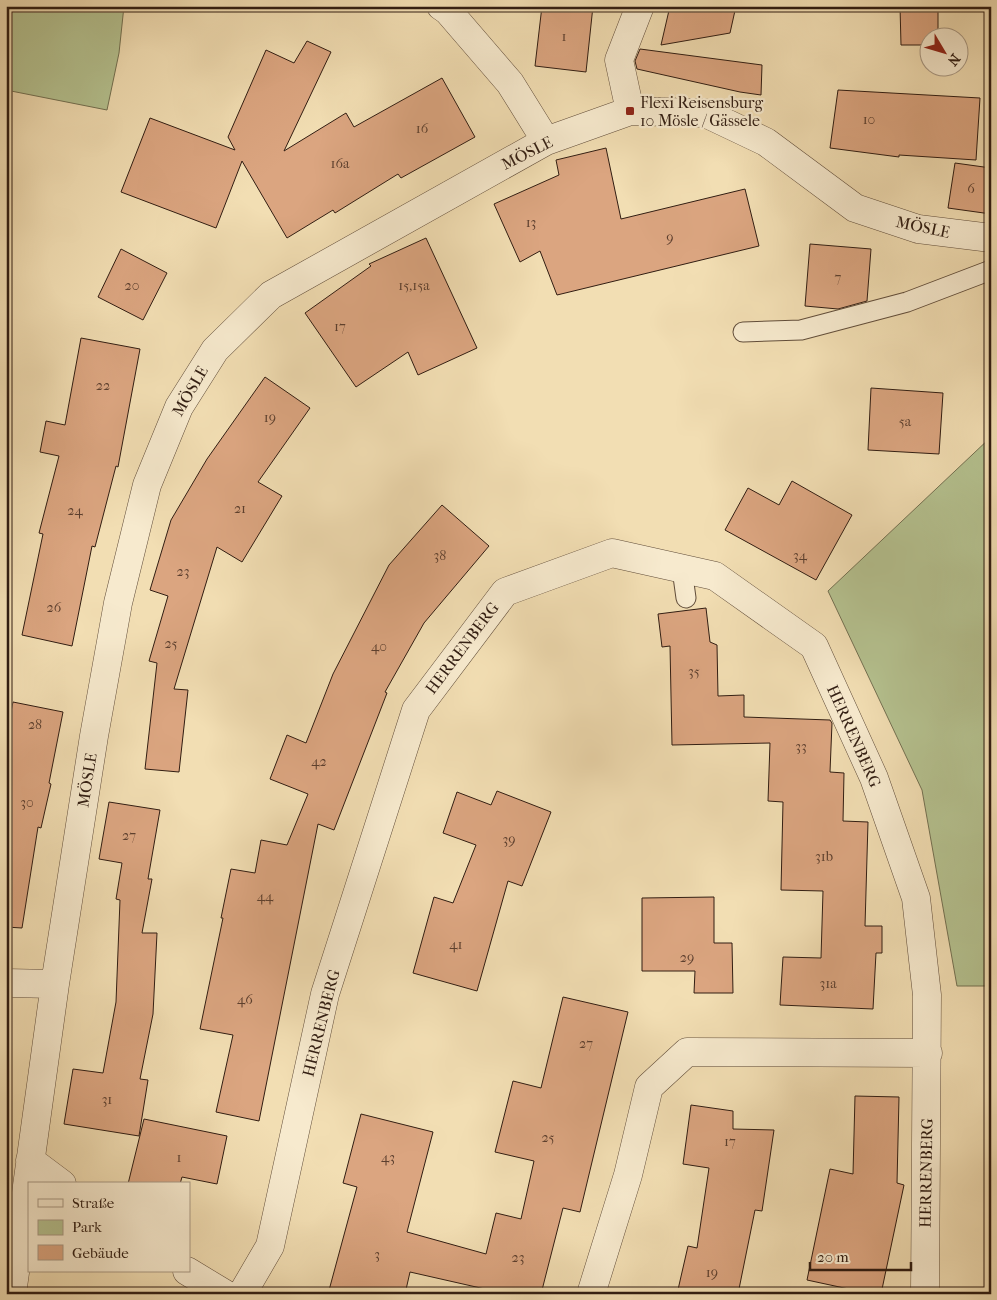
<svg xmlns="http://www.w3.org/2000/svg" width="997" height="1300" font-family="'IM FELL French Canon',serif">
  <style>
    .green { fill: #b5c290; stroke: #737051 }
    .building { fill: #dba580; stroke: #311d12 }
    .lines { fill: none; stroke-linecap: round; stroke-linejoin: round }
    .service-casing { stroke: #614d3a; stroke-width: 21 }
    .minor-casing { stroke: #614d3a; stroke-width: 29 }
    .service { stroke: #f7eace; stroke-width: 19 }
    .minor { stroke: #f7eace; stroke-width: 28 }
    .poi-dot { fill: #8f2418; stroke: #f7eace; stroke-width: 2 }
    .labels { text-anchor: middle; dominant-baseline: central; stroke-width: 4.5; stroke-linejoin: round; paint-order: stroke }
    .number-label { font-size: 14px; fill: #5c3f2e }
    .poi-label { font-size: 16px; fill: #311d12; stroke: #f7eace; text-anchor: start }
    .street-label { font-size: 16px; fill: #311d12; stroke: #f7eace }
  </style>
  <rect width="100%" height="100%" fill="#f2deb3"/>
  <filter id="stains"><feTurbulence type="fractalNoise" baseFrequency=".004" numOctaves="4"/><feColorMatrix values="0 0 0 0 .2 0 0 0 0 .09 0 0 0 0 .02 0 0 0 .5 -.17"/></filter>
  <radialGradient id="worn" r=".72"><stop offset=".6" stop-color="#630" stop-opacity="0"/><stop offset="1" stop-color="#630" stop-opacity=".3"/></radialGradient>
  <!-- green -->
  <path class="green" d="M6,6h118l-5,47 -12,57 -101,-20z
    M991,437v549h-34l-35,-196 -94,-199z"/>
  <!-- building -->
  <path class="building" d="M542,6h51l-7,66 -51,-6z
    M670,6h66l-6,27 -69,12z
    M900,6h38v32h-8v7h-29z
    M307,41l24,11 -47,99 62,-38 8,14 88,-49 33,59 -74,41 -3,-4 -63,39 -2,-3 -46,28 -45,-77 -26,67 -95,-36 29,-74 85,32 -7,-13 38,-87 28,13z
    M640,49l122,16 -1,30 -21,-3 -103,-23 -2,-8z
    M838,90l142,8 -4,62 -77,-5v2l-69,-9z
    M606,148l15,71 124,-30 14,57 -202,49 -17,-44 -20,11 -26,-58 65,-29 -3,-15z
    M955,163l36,5v46l-43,-6z
    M426,238l51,110 -59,27 -10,-23 -52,35 -51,-74 66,-47 -2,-2z
    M810,244l61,5 -4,52 -29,8 -33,-3z
    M121,249l46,24 -24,47 -45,-23z
    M81,338l59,11 -22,118 -2,-1 -21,81 -3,-1 -20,100 -50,-11 21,-101 -4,-1 20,-77 -19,-4 6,-31 19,4z
    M265,377l45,31 -52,74 24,14 -40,66 -25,-15 -43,142 14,1 -9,82 -34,-3 12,-106 -8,-2 19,-65 -18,-6 21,-70 36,-61z
    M871,388l72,5 -4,61 -71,-4z
    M792,481l60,34 -36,65 -91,-50 23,-42 31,17z
    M442,505l47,41 -65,77 -39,69 2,1 -53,137 -16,-6 -59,297 -43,-9 17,-77 -33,-6 23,-111h-2l10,-49 24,4 6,-33 26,5 21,-51 -38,-15 17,-44 19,8 27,-69 56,-109z
    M706,608l4,34 7,3 1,51 26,-1v22l86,3 2,3 -2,49 14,1 -1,48 25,1 -3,104h17v27h-6l-3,56 -93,-4 3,-48 38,1 2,-67 -42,-1 2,-88 -15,-1 2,-58 -98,2 -2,-99 -8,1 -4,-33z
    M13,702l50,10 -14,71 2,1 -10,44 -3,-1 -16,101 -16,-1v-191z
    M497,791l54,21 -29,74 -14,-5 -31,110 -64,-18 21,-76 19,6 23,-58 -33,-12 14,-41 34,13z
    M109,802l51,8 -12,69h4l-10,54h15l-4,81 -13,65 8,1 -9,56 -75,-12 9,-55 30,4 13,-71 4,-102 -4,-1 6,-36 -23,-4z
    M714,897v46h18l1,50h-39l1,-22h-53v-73z
    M563,997l65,15 -48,200 -17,-4 -22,86h-34l-97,-22 -5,22h-77l29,-107 -14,-4 18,-69 72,18 -26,100 79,22 10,-41 25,6 13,-58 -39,-9 18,-71 28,7z
    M855,1096l44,1 -2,86 7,2 -23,109h-9l-65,-14 23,-111 23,5z
    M691,1105l42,6v18l41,1 -12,81 -7,-1 -17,84h-61l11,-48 9,2 12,-80 -26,-4z
    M144,1119l83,17 -10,48 -35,-7 -2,7h-52z"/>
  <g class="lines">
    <!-- service casing -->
    <g class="service-casing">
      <path id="service" d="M743,332l58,-2 106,-28 84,-32
        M682,569l4,29"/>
    </g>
    <!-- minor casing -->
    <g class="minor-casing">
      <path id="minor" d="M441,6l7,5 62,72 36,58
        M630,111l-11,-51 21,-54
        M6,983l49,1
        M30,1160l32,24
        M187,1271l38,23
        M12,1294l43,-310 39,-248 24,-133 29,-118 32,-78 36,-57 56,-55 275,-154 84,-30 75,2 61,29 89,66 63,21 73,9
        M242,1294l28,-48 55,-252 91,-284 89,-118 107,-39 103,23 99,70 60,132 42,120 11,97 -2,299
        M591,1294l37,-119 21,-88 38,-35 241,1"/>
    </g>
    <!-- service -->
    <use href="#service" class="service"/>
    <!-- minor -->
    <use href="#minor" class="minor"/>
  </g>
  <!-- markers -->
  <rect class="poi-dot" x="625" y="106" width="10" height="10" rx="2.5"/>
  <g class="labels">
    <!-- number labels -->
    <g class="number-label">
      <text x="564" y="36">1</text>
      <text x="869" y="119">10</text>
      <text x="422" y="128">16</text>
      <text x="340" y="163">16a</text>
      <text x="971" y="188">6</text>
      <text x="531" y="222">13</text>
      <text x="670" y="237">9</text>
      <text x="838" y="277">7</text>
      <text x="132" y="285">20</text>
      <text x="414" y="285">15,15a</text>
      <text x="340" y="326">17</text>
      <text x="103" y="385">22</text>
      <text x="270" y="417">19</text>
      <text x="905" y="421">5a</text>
      <text x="240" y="508">21</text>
      <text x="75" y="510">24</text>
      <text x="440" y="555">38</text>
      <text x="800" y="555">34</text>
      <text x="183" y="571">23</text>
      <text x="54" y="607">26</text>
      <text x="171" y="643">25</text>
      <text x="379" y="646">40</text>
      <text x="694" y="671">35</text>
      <text x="35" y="724">28</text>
      <text x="801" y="746">33</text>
      <text x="319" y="761">42</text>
      <text x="27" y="802">30</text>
      <text x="129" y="835">27</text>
      <text x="509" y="839">39</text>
      <text x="824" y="856">31b</text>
      <text x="265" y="896">44</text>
      <text x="456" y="944">41</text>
      <text x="687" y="957">29</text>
      <text x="828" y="983">31a</text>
      <text x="245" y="999">46</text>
      <text x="586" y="1043">27</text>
      <text x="107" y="1099">31</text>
      <text x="548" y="1137">25</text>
      <text x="730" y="1141">17</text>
      <text x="179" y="1157">1</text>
      <text x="388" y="1157">43</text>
      <text x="377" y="1254">3</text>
      <text x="518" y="1257">23</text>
      <text x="712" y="1272">19</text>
    </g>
    <!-- poi labels -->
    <g class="poi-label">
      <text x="640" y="102">Flexi Reisensburg<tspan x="640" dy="18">10 Mösle / Gässele</tspan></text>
    </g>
    <!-- street labels -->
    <g class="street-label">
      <text transform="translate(527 153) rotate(-27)">MÖSLE</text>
      <text transform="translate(923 227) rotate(12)">MÖSLE</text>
      <text transform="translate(190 391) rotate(-60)">MÖSLE</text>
      <text transform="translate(462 648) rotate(-53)">HERRENBERG</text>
      <text transform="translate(854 736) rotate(66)">HERRENBERG</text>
      <text transform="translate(87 780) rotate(-81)">MÖSLE</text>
      <text transform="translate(321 1023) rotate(-76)">HERRENBERG</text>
      <text transform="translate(926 1173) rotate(-89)">HERRENBERG</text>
    </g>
  </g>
  <!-- margin -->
  <rect width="997" height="1300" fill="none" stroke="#f2deb3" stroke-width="25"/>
  <rect x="8" y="8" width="982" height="1285" fill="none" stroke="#311d12" stroke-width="2.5"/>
  <rect x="12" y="12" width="972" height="1275" fill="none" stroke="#311d12"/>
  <!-- legend -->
  <rect x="28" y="1182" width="162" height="90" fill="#f7eace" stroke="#a89883"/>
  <rect x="38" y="1199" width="25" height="8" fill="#f7eace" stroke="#a89883"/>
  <text x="72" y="1208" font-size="15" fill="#311d12">Straße</text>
  <rect x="38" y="1220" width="25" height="15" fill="#b5c290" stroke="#a89883"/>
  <text x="72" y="1232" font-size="15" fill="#311d12">Park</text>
  <rect x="38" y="1245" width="25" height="15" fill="#dba580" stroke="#a89883"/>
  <text x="72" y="1258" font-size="15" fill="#311d12">Gebäude</text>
  <!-- north arrow -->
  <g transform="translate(944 52) rotate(128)"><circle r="24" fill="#f7eace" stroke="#a89883"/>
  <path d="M0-4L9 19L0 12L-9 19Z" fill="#8f2418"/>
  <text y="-8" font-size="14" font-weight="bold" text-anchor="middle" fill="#311d12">N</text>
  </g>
  <!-- scale -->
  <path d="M810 1262v8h101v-8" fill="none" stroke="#311d12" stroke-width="2.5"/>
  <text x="817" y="1262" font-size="15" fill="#311d12" stroke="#f7eace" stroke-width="4" paint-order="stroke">20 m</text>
  <rect width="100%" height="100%" filter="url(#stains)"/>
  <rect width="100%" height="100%" fill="url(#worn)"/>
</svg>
